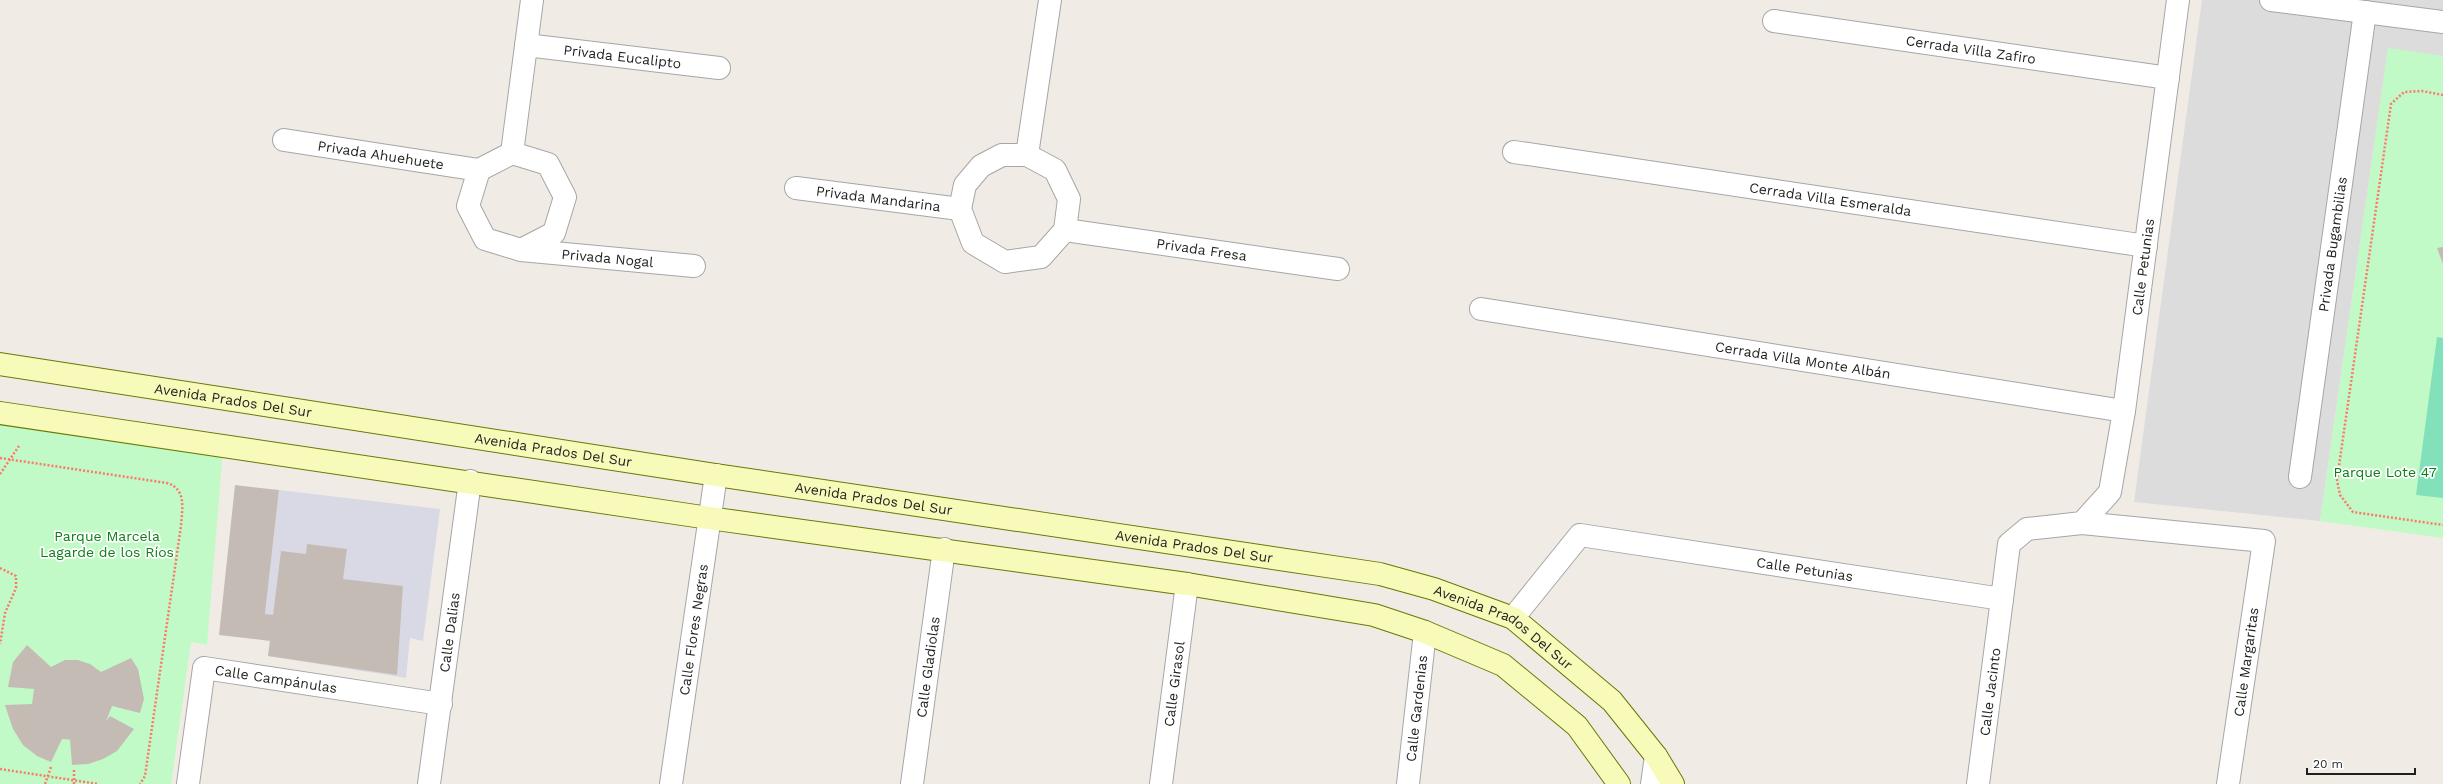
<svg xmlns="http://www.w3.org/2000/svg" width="2443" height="784" font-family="'Work Sans',sans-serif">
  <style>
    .residential { fill: #dddcdc }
    .park { fill: #c1fac6 }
    .pitch { fill: #82e0bb }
    .plaza { fill: #d9d9e5 }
    .building { fill: #c4bcb4 }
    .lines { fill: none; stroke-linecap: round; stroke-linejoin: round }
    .minor-casing { stroke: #a6a6a6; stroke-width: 24 }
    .secondary-casing { stroke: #6b7803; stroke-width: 24 }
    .path { stroke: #fb796a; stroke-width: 2.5; stroke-dasharray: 2 2; stroke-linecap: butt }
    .minor { stroke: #fff; stroke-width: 22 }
    .secondary { stroke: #f7fab8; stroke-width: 22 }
    .labels { text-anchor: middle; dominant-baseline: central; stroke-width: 3.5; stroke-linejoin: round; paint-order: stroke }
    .street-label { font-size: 14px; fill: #1f1f1f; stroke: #fff }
    .park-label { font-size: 14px; fill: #0a7f14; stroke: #fff }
  </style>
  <rect width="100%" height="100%" fill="#f0ece5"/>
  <!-- residential -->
  <path class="residential" d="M2202,0h241v56l-55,-7 -68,472 -186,-19z"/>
  <!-- park -->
  <path class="park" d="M2388,48l55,8v482l-123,-17z
    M0,420l223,30 -16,195 -16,-3 -20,142h-171z"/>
  <!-- pitch -->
  <path class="pitch" d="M2437,337l6,1v160l-27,-3z"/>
  <!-- plaza -->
  <path class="plaza" d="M279,490l161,19 -17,132 -13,-3 -4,40 -138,-22 5,-40 -8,-2z"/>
  <!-- building -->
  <path class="building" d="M2443,247v17l-6,-16z
    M235,485l44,5 -14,124 8,1 8,-64 25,3 1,-10 40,5 -4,30 60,7 -6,89 -129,-19 2,-15 -51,-6z
    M27,645l24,22 14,-7h13l12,4 11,8 30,-14 7,11 6,30 -4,14 -28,-7 -6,15 4,-5 24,13 -17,22 -14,8 -15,5 -16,1 -2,-25h3l-11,-1 -11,23 -14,-6 -14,-11 -10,-16 -8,-24 27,-1 2,-15 -26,-2 5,-25z"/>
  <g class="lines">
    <!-- minor casing -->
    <g class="minor-casing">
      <g id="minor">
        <path d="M2271,0l172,22"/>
        <path id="s1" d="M1774,21l394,57"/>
        <path id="s2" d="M526,45l193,23"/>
        <path id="s3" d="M284,140l195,30"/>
        <path id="s4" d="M1514,152l632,94"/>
        <path d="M512,153l20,-153"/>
        <path d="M1002,155h25l28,15 14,29 -4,31 -24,27 -36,5 -32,-19 -13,-34 5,-24 16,-19z"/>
        <path d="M1027,155l23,-155"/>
        <path id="s5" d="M796,188l164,21"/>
        <path id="s6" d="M1065,230l273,39"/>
        <path id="s7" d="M521,250l33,-17 11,-36 -17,-33 -36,-11 -33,17 -11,36 17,33 36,11 173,16"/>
        <path id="s8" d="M1481,309l643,102"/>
        <path id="s9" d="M2300,477l65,-465"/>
        <path d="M2082,523l182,18 -36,243"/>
        <path id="s10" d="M1513,618l67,-83 422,64 7,-55 18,-15 55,-6 28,-31 14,-81 54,-411"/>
        <path id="s11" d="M188,784l16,-116 237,36"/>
        <path id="s12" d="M429,784l41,-303"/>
        <path id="s13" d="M671,784l45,-309"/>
        <path id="s14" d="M912,784l32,-235"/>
        <path id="s15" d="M1161,784l26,-200"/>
        <path id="s16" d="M1408,784l17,-152"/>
        <path d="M1652,784l4,-28"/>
        <path id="s17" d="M1978,784l24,-185"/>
      </g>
    </g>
    <!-- secondary casing -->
    <g class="secondary-casing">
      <g id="secondary">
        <path id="s18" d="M0,364l716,111 664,99 54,15 79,29 99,83 44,55 17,28"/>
        <path d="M0,413l709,105 478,66 187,31 51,17 78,33 74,61 42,58"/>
      </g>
    </g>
    <!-- path -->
    <path class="path" d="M2443,95l-21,-4 -18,1 -13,12 -54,376 3,15 13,17 90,13
      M0,458l167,25c20,6 15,26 14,43l-36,250 -5,8
      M0,474l19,-28
      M0,568l16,8v12l-11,25 -5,31
      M0,769l98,15
      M45,784l6,-17
      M74,784v-14"/>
    <!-- minor -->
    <use href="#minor" class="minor"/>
    <!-- secondary -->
    <use href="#secondary" class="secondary"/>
  </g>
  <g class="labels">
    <!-- street labels -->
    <g class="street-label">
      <text stroke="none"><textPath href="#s1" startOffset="199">Cerrada Villa Zafiro</textPath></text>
      <text stroke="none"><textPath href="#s2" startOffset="97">Privada Eucalipto</textPath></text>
      <text stroke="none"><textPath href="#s3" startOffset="98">Privada Ahuehuete</textPath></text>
      <text stroke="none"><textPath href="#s5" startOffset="83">Privada Mandarina</textPath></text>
      <text stroke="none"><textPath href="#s4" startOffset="320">Cerrada Villa Esmeralda</textPath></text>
      <text stroke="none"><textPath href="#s9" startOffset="235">Privada Bugambilias</textPath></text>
      <text stroke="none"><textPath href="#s6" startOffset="138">Privada Fresa</textPath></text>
      <text stroke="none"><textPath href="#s7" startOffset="386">Privada Nogal</textPath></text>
      <text stroke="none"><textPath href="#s10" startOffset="937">Calle Petunias</textPath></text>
      <text stroke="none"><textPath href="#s8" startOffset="326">Cerrada Villa Monte Albán</textPath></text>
      <text stroke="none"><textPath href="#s18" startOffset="236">Avenida Prados Del Sur</textPath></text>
      <text stroke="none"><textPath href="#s18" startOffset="560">Avenida Prados Del Sur</textPath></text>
      <text stroke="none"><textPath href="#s18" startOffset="884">Avenida Prados Del Sur</textPath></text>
      <text stroke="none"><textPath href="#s18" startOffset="1208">Avenida Prados Del Sur</textPath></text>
      <text stroke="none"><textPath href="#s10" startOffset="334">Calle Petunias</textPath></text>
      <text stroke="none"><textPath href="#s13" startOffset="156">Calle Flores Negras</textPath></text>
      <text stroke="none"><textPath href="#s18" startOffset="1532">Avenida Prados Del Sur</textPath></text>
      <text stroke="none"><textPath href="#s12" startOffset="153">Calle Dalias</textPath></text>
      <text transform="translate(2246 662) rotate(-82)">Calle Margaritas</text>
      <text stroke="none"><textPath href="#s14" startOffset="118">Calle Gladiolas</textPath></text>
      <text stroke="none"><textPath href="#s11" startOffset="190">Calle Campánulas</textPath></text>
      <text stroke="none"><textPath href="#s15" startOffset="101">Calle Girasol</textPath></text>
      <text stroke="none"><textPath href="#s17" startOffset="93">Calle Jacinto</textPath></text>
      <text stroke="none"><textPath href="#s16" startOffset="76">Calle Gardenias</textPath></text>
    </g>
    <!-- park labels -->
    <g class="park-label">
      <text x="2385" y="472">Parque Lote 47</text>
      <text x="107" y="536">Parque Marcela<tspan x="107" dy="16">Lagarde de los Ríos</tspan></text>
    </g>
  </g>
  <!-- scale -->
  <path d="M2307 768v6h108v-6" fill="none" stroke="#1f1f1f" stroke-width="2"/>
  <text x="2313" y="768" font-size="12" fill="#1f1f1f" stroke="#ffffff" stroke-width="3" paint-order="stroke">20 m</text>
</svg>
